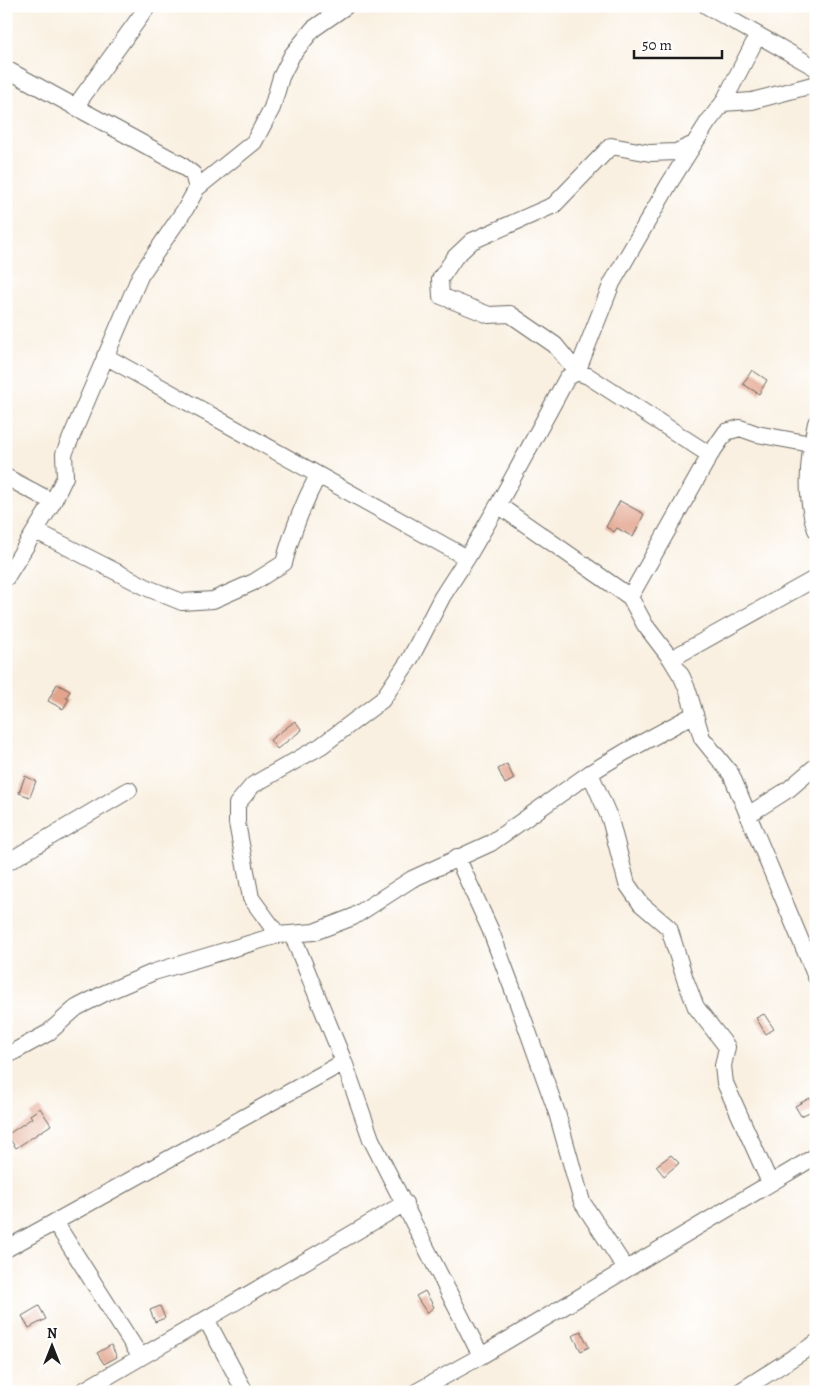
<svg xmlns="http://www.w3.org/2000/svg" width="822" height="1398" font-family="Alegreya,serif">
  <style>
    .building { fill: #e2a48d }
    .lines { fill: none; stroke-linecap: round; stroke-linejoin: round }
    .minor-casing { stroke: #696661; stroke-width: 18 }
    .minor { stroke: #fff; stroke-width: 16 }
  </style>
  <rect width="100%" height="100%" fill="#fff"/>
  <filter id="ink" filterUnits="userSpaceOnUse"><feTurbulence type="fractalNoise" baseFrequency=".02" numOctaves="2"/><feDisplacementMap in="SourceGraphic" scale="10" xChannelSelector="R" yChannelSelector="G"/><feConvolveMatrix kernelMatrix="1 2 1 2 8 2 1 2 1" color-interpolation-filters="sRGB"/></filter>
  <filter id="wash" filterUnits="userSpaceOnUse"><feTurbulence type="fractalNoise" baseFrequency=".0096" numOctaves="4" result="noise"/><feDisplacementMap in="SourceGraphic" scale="20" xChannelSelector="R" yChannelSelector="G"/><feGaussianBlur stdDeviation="1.12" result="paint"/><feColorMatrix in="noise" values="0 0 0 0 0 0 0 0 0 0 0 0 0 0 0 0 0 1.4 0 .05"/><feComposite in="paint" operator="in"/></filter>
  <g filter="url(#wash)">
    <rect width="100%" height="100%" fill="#f9f0e1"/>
    <g id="blocks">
      <!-- building -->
      <path class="building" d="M752,370l15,10 -8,14 -16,-10z
        M620,501l24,13 -11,23 -16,-9 -3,4 -8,-5z
        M57,684l13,7 -4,7 3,1 -6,10 -15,-8z
        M295,721l7,9 -25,19 -7,-9z
        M507,764l7,15 -9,5 -7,-15z
        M25,776l11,5 -6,16 -11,-4z
        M764,1014l10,15 -8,5 -10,-16z
        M810,1098l6,11 -15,7 -6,-10z
        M40,1108l11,17 -35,23 -9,-13 25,-17 -2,-3z
        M671,1155l8,8 -15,13 -8,-10z
        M425,1291l9,16 -7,6 -11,-17z
        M39,1306l7,13 -17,9 -7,-12z
        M160,1306l5,12 -10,4 -5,-12z
        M581,1331l8,16 -8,4 -8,-15z
        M111,1345l6,12 -13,7 -7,-11z"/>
    </g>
  </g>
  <g filter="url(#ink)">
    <use href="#blocks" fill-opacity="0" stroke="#696661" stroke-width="1"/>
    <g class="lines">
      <!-- minor casing -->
      <g class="minor-casing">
        <path id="minor" d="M707,6l109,62
          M6,69l174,95 13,10 4,14 -11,20 -46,68 -76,178 1,23 -12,25 -47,76
          M723,103l35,-68
          M75,107l73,-101
          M694,144l-18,8 -26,1 -39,-7 -57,59 -82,36 -17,16 -15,22 1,17 48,19 21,-1 45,31 22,27 35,-89 57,-99 39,-62 15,-19 29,-2 64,-17
          M197,188l57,-46 18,-34 9,-31 11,-22 21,-26 33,-23
          M105,356l362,202
          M816,423c-8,35 -12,73 0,107
          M6,477l47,25
          M498,505l132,92 15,28 26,34 11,18 6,14 14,47 29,36 85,203
          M36,531l114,58 32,13 31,-2 41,-18 30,-19c8,-32 19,-59 34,-88
          M630,597l80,-142 16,-23 14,-4 17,6 54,10
          M671,659l145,-81
          M590,773l20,46 17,65 14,20 28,24 16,51 11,28 31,40 -4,19 2,17 45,100
          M748,815l41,-26 27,-23
          M457,857l33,72 26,69 41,115 25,89 44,67
          M6,863l123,-73
          M292,934l52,128 27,77 110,217 -65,36
          M278,935l-27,-37 -14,-75v-19l16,-19 68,-39 61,-46 28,-41 32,-62 25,-39 31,-53 69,-127 10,-6 11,4 122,79
          M6,1056l42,-23 28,-25 29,-15 49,-21 124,-37 36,-3 39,-15 59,-38 79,-36 99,-70 35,-21 70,-38
          M55,1222l85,134
          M6,1249l338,-187
          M206,1319l39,73
          M481,1356l335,-200
          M81,1392l324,-189
          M739,1392l77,-49"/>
      </g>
      <!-- minor -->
      <use href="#minor" class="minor"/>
    </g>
  </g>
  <!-- margin -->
  <rect width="822" height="1398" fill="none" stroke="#fff" stroke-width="25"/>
  <!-- north arrow -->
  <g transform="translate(52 1346)" stroke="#ffffff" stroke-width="4" paint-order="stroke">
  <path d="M0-4L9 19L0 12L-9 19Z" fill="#1c1c1c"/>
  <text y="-8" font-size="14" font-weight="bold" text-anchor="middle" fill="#1c1c1c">N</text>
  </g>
  <!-- scale -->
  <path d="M634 50v8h88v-8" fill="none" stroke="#1c1c1c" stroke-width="2.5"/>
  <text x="642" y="50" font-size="15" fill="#1c1c1c" stroke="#ffffff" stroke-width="4" paint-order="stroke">50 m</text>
</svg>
